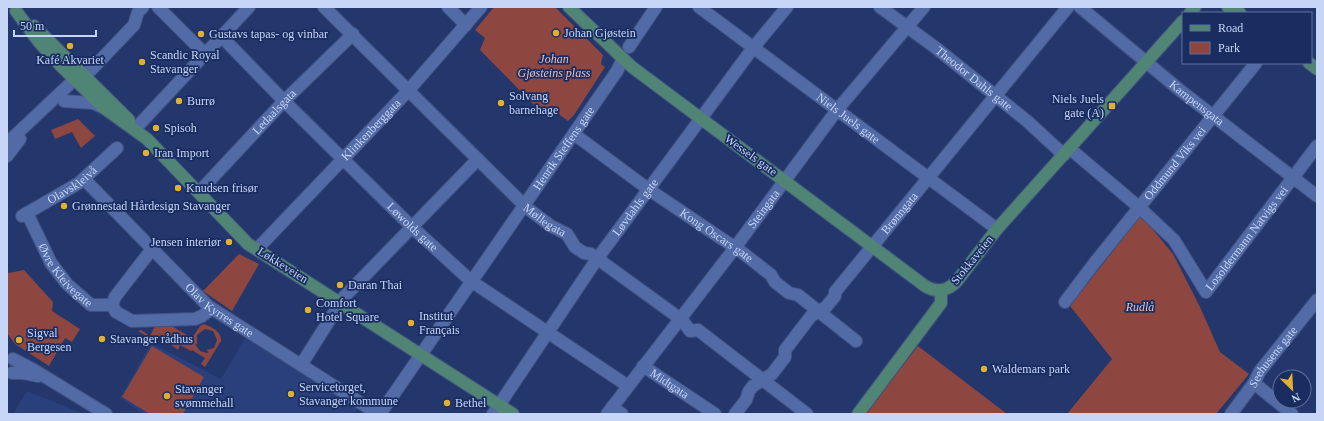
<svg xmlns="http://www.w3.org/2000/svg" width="1324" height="421" font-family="'Times New Roman',serif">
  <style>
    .built { fill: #29407c }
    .green { fill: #8e4641; fill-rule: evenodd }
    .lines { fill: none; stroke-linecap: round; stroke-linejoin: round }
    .minor-casing { stroke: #40517f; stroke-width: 14 }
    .major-casing { stroke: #40517f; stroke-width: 14 }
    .minor { stroke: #526ba6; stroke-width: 12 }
    .major { stroke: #508475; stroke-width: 12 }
    .poi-dot { fill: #e0b034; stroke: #192d61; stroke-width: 1.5 }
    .labels { text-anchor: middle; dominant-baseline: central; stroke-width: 3.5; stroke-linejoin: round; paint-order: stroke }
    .poi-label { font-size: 12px; fill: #c7d6f7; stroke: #192d61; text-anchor: start }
    .park-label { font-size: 12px; font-style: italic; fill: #f0beb9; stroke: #192d61 }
    .street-label { font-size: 12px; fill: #c7d6f7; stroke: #192d61 }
  </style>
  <rect width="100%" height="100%" fill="#23376d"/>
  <!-- built -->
  <path class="built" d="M245,338l113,69 -4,7h-210l-24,-16 31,-55 70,36z
    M27,391l57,23h-71z"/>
  <!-- green -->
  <path class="green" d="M494,7h61l48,48 -2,9 4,3 -31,48 -6,6 -19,-14 -6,7 -63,-64 5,-12 -10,-8z
    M78,119l17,17 -14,12 -9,-16 -17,7 -4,-9z
    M1141,215l32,39 27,53 20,45 29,22 -33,40h-149l45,-55 -42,-53z
    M239,254l20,10 -27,47 -29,-20z
    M24,270l29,32 -1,9 28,18 -8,13 -7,-4 -16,28 -34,-22 -8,-11v-61l2,1z
    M204,324c8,3 18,8 17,17l-16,26 -4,-3 4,-6 -13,-8 -1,1 -11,-6 -2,5 -18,-14 -3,4 -4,-3 -2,2 -13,-8 3,-1 9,6 5,-10 15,-1 22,13 8,-12zM205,329l8,2 4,9 -3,8 -8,2 3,2 -2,1 -7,-2 -6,-8 3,2v-10z
    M152,346l52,31 -21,37h-33l-28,-17z
    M918,346l89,68h-143z"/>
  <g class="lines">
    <!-- minor casing -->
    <g class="minor-casing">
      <g id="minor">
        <path d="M158,7l48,48"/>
        <path id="s1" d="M324,7l203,201 24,18 16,8 8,13 9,6 7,1 80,58 12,9 7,10 8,-1 109,84"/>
        <path d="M448,7l18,18"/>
        <path id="s2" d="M699,7l298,222"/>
        <path id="s3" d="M880,7l56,41 91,73 37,34"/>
        <path id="s4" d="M1080,7l101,84 136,105"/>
        <path id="s5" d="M222,37l62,64 128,126 59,54 157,105"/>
        <path d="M629,47l27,-40"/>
        <path d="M64,101l29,2 11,5"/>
        <path d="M135,129l114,-122"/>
        <path id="s6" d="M574,134l74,55 95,64 28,22 4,7 14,11 9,2 58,46"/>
        <path d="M7,143l68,-64 16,-9 43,-45 4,-13 5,-5"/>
        <path id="s7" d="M1069,148l71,60 34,32 32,52 111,-146"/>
        <path d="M7,156l13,-17"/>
        <path id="s8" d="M84,179l124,127 170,108"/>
        <path id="s9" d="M199,192l85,-91 69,-67"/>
        <path id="s10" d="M27,213l24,50 16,21 24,21h21l4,7 16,9 63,-2 7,-3 9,-7"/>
        <path id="s11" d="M22,216l57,-33 38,-35"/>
        <path id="s12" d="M257,249l151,-158 73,-84"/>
        <path id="s13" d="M1065,302l31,-41 160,-198"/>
        <path d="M112,305l3,-8 37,-48"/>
        <path d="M13,359l21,11 72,44"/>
        <path d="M301,365l43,-68 134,-138"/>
        <path id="s14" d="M643,366l72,48"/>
        <path d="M12,373h11l15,3"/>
        <path d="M1254,383l38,31"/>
        <path d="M612,407l10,7"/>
        <path id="s15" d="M380,414l237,-343 6,-12"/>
        <path id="s16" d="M493,414l104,-155 156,-211 34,-41"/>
        <path id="s17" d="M607,414l127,-165 103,-139 87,-103"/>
        <path id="s18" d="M735,414l11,-14 3,-9 4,-5 19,-12 13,-17v-7l26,-34 15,-9 9,-11v-4l233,-285"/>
        <path id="s19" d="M1231,414l23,-31 6,-12 57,-71"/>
      </g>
    </g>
    <!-- major casing -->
    <g class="major-casing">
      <path id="major" d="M569,7l63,60 293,219c11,7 23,5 32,-5l40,-52 186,-208
        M1228,7l12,6
        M16,11l23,31 21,23 44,43 43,31 101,105 265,170
        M1190,13l5,-6
        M34,26l95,94
        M1309,63l8,6
        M858,414l83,-111v-13"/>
    </g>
    <!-- minor -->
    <use href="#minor" class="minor"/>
    <!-- major -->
    <use href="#major" class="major"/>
  </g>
  <!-- markers -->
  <g class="poi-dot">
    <circle cx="556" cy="33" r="4"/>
    <circle cx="201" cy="34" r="4"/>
    <circle cx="70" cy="46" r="4"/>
    <circle cx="142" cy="62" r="4"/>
    <circle cx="179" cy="101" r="4"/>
    <circle cx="501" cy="103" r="4"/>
    <rect x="1108" y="102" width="8" height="8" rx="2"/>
    <circle cx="156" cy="128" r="4"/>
    <circle cx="146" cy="153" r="4"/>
    <circle cx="178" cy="188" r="4"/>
    <circle cx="64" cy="206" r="4"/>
    <circle cx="229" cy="242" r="4"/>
    <circle cx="340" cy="285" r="4"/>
    <circle cx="308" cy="310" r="4"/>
    <circle cx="411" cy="323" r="4"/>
    <circle cx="102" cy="339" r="4"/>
    <circle cx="19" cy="340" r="4"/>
    <circle cx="984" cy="369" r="4"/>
    <circle cx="291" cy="394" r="4"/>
    <circle cx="167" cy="396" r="4"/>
    <circle cx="447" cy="403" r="4"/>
  </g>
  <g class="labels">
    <!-- poi labels -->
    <g class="poi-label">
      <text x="564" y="33">Johan Gjøstein</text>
      <text x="209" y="34">Gustavs tapas- og vinbar</text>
      <text x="150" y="55">Scandic Royal<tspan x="150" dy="14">Stavanger</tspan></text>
      <text x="70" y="60" text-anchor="middle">Kafé Akvariet</text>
      <text x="509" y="96">Solvang<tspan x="509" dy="14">barnehage</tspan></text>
      <text x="1104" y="99" text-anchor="end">Niels Juels<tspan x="1104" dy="14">gate (A)</tspan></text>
      <text x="187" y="101">Burrø</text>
      <text x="164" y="128">Spisoh</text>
      <text x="154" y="153">Iran Import</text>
      <text x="186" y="188">Knudsen frisør</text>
      <text x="72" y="206">Grønnestad Hårdesign Stavanger</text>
      <text x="221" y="242" text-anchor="end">Jensen interiør</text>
      <text x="348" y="285">Daran Thai</text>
      <text x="316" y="303">Comfort<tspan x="316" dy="14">Hotel Square</tspan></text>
      <text x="419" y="316">Institut<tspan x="419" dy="14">Français</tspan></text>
      <text x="27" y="333">Sigval<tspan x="27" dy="14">Bergesen</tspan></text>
      <text x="110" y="339">Stavanger rådhus</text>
      <text x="992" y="369">Waldemars park</text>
      <text x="299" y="387">Servicetorget,<tspan x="299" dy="14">Stavanger kommune</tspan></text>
      <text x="175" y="389">Stavanger<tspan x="175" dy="14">svømmehall</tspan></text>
      <text x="455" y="403">Bethel</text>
    </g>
    <!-- park labels -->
    <g class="park-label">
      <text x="554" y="59">Johan<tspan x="554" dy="14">Gjøsteins plass</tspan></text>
      <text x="1140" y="307">Rudlå</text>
    </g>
    <!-- street labels -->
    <g class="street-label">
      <text stroke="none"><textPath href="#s3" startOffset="118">Theodor Dahls gate</textPath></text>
      <text stroke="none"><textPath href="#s4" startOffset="151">Kampensgata</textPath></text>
      <text stroke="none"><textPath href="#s9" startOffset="110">Ledaalsgata</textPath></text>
      <text stroke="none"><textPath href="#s2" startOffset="186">Niels Juels gate</textPath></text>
      <text stroke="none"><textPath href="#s12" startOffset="165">Klinkenberggata</textPath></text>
      <text stroke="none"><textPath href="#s15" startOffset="323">Henrik Steffens gate</textPath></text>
      <text transform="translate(751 155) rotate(36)">Wessels gate</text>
      <text stroke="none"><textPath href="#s13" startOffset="177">Oddmund Viks vei</textPath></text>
      <text stroke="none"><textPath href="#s11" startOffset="59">Olavskleivå</textPath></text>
      <text stroke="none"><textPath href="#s16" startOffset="251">Løvdahls gate</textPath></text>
      <text stroke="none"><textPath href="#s17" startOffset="258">Steingata</textPath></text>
      <text stroke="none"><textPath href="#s18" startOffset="265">Brønngata</textPath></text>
      <text stroke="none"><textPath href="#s1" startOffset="307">Møllegata</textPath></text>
      <text stroke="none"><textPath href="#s5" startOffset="269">Løwolds gate</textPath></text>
      <text stroke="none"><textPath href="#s6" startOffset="175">Kong Oscars gate</textPath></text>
      <text stroke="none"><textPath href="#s7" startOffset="268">Losoldermann Natvigs vei</textPath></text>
      <text transform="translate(972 260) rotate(-51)">Stokkaveien</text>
      <text transform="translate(283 265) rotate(32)">Løkkeveien</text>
      <text stroke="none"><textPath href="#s10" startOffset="74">Øvre Kleivegate</textPath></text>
      <text stroke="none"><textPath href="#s8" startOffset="189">Olav Kyrres gate</textPath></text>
      <text stroke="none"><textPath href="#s19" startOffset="71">Seehusens gate</textPath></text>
      <text stroke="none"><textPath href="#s14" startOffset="32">Midtgata</textPath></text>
    </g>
  </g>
  <!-- border -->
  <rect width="1324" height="421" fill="none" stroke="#c7d6f7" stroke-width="16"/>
  <!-- legend -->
  <rect x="1182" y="12" width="130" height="52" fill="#192d61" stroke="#5f719d"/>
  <rect x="1190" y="25" width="20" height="6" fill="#508475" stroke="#5f719d"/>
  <text x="1218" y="32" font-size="12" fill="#c7d6f7">Road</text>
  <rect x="1190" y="42" width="20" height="12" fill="#8e4641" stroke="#5f719d"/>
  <text x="1218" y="52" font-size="12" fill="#c7d6f7">Park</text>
  <!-- north arrow -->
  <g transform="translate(1292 389) rotate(156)"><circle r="19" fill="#192d61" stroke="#5f719d"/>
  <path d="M0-3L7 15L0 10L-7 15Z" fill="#e0b034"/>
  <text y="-6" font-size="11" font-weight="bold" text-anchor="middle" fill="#c7d6f7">N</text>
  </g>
  <!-- scale -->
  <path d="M14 30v6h82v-6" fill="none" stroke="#c7d6f7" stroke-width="2"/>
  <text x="20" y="30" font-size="12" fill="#c7d6f7" stroke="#192d61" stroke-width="3" paint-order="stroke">50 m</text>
</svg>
